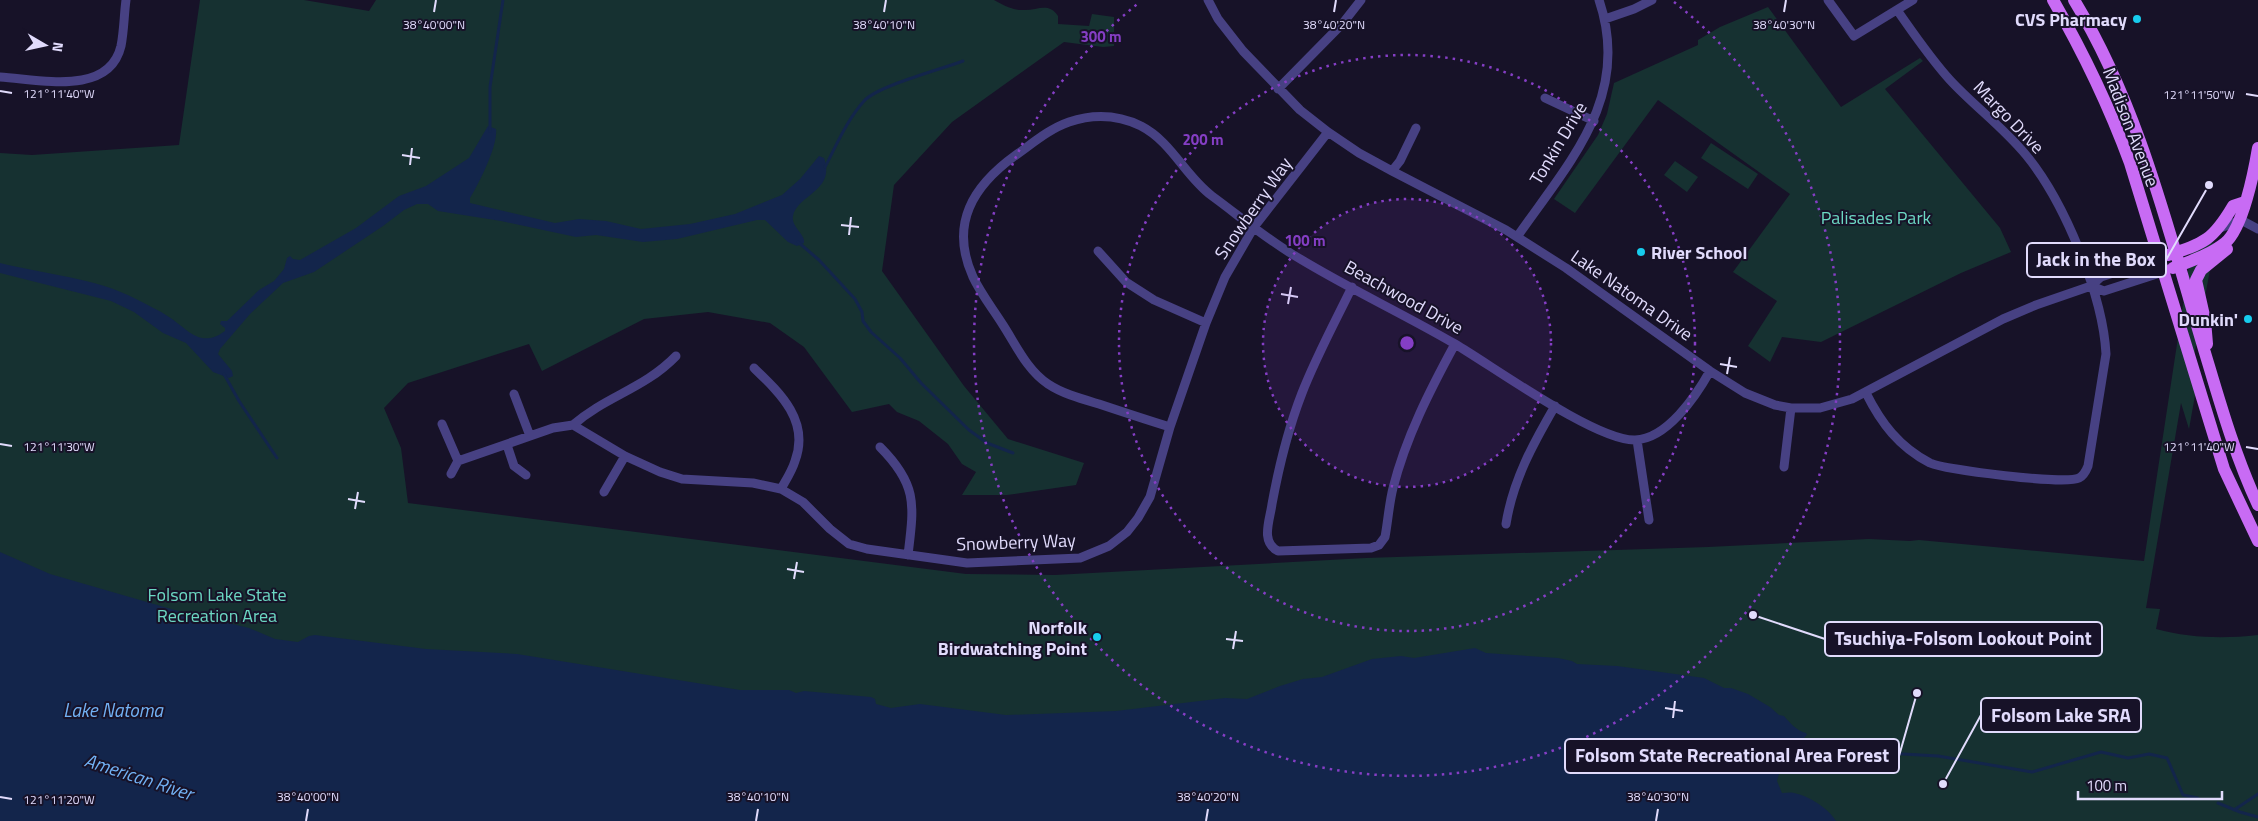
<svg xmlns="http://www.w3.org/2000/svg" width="2258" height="821" font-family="'Titillium Web',sans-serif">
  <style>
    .green { fill: #163131 }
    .water { fill: #13254b }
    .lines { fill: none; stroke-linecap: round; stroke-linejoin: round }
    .stream { stroke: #13254b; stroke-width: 3 }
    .street { stroke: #474183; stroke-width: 9 }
    .primary { stroke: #c86bf4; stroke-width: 12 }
    .ticks { fill: none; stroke: #e1dbfc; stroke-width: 2 }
    .ring { fill: none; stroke: #853ec5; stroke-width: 2.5; stroke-dasharray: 2.5 5 }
    .poi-dot { fill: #17cced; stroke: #171228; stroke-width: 2 }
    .labels { text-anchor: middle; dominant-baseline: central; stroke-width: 4; stroke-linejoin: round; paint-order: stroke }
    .poi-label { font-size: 18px; font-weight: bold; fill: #e1dbfc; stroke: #171228; text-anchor: end }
    .street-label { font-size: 18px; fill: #e1dbfc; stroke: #171228 }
    .park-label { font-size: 18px; fill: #6cd8c3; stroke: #171228 }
    .water-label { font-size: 19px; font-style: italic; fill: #72b1f4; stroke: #171228 }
    .ticks-label { font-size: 12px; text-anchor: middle; fill: #e1dbfc; stroke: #171228; stroke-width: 4; stroke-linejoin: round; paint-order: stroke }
    .centre { fill: #853ec5; stroke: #171228; stroke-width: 2.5 }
    .ring-label { font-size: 15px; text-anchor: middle; font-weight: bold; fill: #853ec5; stroke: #171228; stroke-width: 4; stroke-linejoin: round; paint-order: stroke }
    .leader { fill: none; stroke: #e1dbfc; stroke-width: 2 }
    .callout-dot { fill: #e1dbfc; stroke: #171228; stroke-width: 2 }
    .callout { fill: #171228; stroke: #e1dbfc; stroke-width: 2 }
    .callout-label { font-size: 19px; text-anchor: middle; font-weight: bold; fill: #e1dbfc }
  </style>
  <rect width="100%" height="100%" fill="#171228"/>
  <!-- green -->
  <path class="green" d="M200,0h104l65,11 7,-11h618c9,5 20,11 31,10 13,0 24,-8 33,6v8l31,2 3,-12 22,3v29l-11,1 -39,-5 -112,80 -58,63 -12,86 82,115 44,53 76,24 -8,22 -69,10h-45l14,-23 -14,-8 -14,-20 -29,-23 -22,-9 -8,-8 -37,8 -48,-65 -34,-24 -62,-11 -64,7 -102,52 -13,-27 -121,39 -24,25 17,40 7,55 558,71 89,1 311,-17 342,-11 161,-8 41,2 9,-1 225,21 49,-322 22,4 -21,113 5,17 -10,56 -8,-26 -35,205 14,1 -4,20c34,9 67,10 102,6v186h-2258v-668l32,2 147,-10z
    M1768,7l73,100 79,-49 3,3 -38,28 115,139 11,24 -50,21 -140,69 -39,-5 -12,25 -22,-16 29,-45 -44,-29 57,-78 -132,-94 -83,113 -21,-14 44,-64 9,-21 7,-31 84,-38v-5l22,-13z
    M1711,143l47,31 -10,15 -47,-31z
    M1675,161l23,16 -11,15 -23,-17z"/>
  <!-- water -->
  <path class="water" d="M488,126l8,3c2,17 -17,54 -26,69v5l85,20 24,-4 27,2 35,8 49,-5 45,-10 47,-19 18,-16 19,-23 5,2c12,33 -27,37 -31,58 -2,9 9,16 11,24v3l-7,3 -9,-4 -23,-22h-8l-80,19 -34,3 -47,-7 -20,2 -75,-16 -63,-10 -10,-7h-11l-13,6 -21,16 -69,46 -31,11 -33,31 -30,35 -2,5 14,17 1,5 -4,2 -16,-6 -27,-29 -23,-10 -29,-21 -23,-11 -111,-28v-10c43,11 97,15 136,36 11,6 23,11 33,18 20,13 31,32 56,14v-3l-5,-4 1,-3h6l32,-31 15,-9 10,-12 3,-11 3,-2 3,3 7,1 56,-32 43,-32 27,-10 43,-28z
    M0,552l50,22 128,37 71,17 26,11 23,3 11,-6 6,-1 111,14 91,5 223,36h49l7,3 8,-2 67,6 4,2 1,5 15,4 29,-4 86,11 31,-1 79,-3 109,-13 22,1 33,-13 23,-7 19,-2 50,-18 29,-3 13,2 61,-10 11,5 72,5 14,3 5,3 40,2 87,12 20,10h7l17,6 22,13 9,8 5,1c6,7 13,15 22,17l1,2c-10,8 -2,15 -6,25l-21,11 -3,10 5,12c4,0 8,-1 12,0 15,3 34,15 42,28h-1836z"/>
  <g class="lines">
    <!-- stream -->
    <path class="stream" d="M490,131v-44l13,-87
      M825,167c12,-23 22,-47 39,-66 13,-15 78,-32 99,-40
      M798,242l21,18 36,39 7,13 1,9 8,11 29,26 21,25 48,47 18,13 26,10
      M224,374l15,27 38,57
      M1797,745l35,5 106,6 94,16 69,-20 27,6 21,-4 18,4 16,37 15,3
      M2218,803l22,9 18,5
      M2234,810l24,-16"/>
    <!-- street -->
    <path class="street" d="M1208,0l10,19 25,32 57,59 28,22 31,21 33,18 114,59 60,38 144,103 35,22 30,12 16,3h29l32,-9 151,-80 33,-14 55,-19 10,-9 58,-19
      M1828,0l26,36 59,-36
      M1605,19l29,-10 18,-9
      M0,77c38,2 109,20 121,-31 3,-15 3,-31 5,-46
      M1278,89l65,-66 18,-23
      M1545,98l49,23
      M1392,171l8,-10 16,-33
      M2220,228l21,-8 17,9
      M1517,237c52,-75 115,-140 82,-237
      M1098,251l28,31 28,18 52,23
      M2091,286l13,5 59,-19
      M1352,287c-17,35 -36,70 -50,106 -14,36 -23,73 -30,111 -2,16 -12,38 6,47l93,-3 8,-3 6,-8c3,-16 4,-33 8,-49 13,-51 37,-98 62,-144
      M754,368c26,25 56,53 41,93 -3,10 -9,19 -14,28
      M1866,393c15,30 33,54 64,70 16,7 135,22 149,15 4,-2 7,-7 9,-12l18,-112c-3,-59 -42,-153 -80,-199 -23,-28 -52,-49 -76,-75 -20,-22 -36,-46 -53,-70
      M514,394l16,42
      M442,424l16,37
      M573,425l52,31 35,16 22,7 71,4 28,6 22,13 27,27 19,15 18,5 100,14 113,-5 29,-12 18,-14 11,-14 12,-21 20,-70 36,-104 19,-46 29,-50 74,-95
      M573,425c33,-29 71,-36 103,-69
      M1170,427c-23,-7 -47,-15 -71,-23 -17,-5 -36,-10 -51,-20 -21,-14 -32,-39 -45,-59 -10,-16 -22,-31 -30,-48 -24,-53 0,-91 43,-122 17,-12 33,-26 53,-33 24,-8 49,-7 72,4 31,16 44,50 71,70 26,19 52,41 80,58 53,33 110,59 163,90 39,23 141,97 180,96 32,-1 61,-44 75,-69
      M1637,440l12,80
      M507,445l7,21 12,9
      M880,447c38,38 34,58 28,108
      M1784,467l7,-59
      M451,474l7,-13 95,-33 20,-3
      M604,492l21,-36
      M1506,524c7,-44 27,-80 49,-118"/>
    <!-- primary -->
    <path class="primary" d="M2053,0c30,52 56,106 77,163l94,306 34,72
      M2074,0c68,111 97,242 135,366 14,47 28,94 49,139
      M2168,255c37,-12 45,-15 65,-49l12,-4
      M2173,268c17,-7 37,-13 52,-25 18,-15 29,-71 33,-95
      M2207,344l-2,-24 -9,-40 5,-10 26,-21"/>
  </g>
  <!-- ticks -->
  <path class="ticks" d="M434,12l2,-12M884,12l2,-12M1334,12l2,-12M1784,12l2,-12M0,91l12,2M2246,94l12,2M402,155l18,3M410,165l2,-17M841,225l18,2M849,235l2,-18M1281,294l17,3M1288,304l3,-17M1720,364l17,3M1727,374l3,-17M0,444l12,2M2246,447l12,2M348,499l17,3M355,509l3,-17M787,569l17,3M794,579l3,-17M1226,639l17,2M1233,649l3,-18M1665,708l18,3M1673,718l2,-17M0,797l12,2M306,821l2,-12M756,821l2,-12M1206,821l2,-12M1656,821l2,-12"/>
  <!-- distance rings -->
  <circle cx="1407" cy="343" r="144" fill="#853ec5" fill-opacity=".12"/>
  <g class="ring">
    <circle cx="1407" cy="343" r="144"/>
    <circle cx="1407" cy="343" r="288"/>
    <path d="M1674 2A433 433 0 1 1 1140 2"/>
  </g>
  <!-- markers -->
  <g class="poi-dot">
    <circle cx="2137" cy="19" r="5"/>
    <circle cx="1641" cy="252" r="5"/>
    <circle cx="2248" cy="319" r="5"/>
    <circle cx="1097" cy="637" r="5"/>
  </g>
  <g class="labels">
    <!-- poi labels -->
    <g class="poi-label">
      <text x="2127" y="19">CVS Pharmacy</text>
      <text x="1651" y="252" text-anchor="start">River School</text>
      <text x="2238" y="319">Dunkin'</text>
      <text x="1087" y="627">Norfolk<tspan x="1087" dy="21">Birdwatching Point</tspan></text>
    </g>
    <!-- street labels -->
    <g class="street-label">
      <text transform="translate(2009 117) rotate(46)">Margo Drive</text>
      <text transform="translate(2131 127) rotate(69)">Madison Avenue</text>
      <text transform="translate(1558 143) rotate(-59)">Tonkin Drive</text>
      <text transform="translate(1253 208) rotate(-55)">Snowberry Way</text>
      <text transform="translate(1632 295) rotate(35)">Lake Natoma Drive</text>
      <text transform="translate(1404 297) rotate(29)">Beachwood Drive</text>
      <text transform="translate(1016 542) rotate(-2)">Snowberry Way</text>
    </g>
    <!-- park labels -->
    <g class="park-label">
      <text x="1876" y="217">Palisades Park</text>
      <text x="217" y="594">Folsom Lake State<tspan x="217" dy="21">Recreation Area</tspan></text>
    </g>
    <!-- water labels -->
    <g class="water-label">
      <text x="113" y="709">Lake Natoma</text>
      <text transform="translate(139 776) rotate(18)">American River</text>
    </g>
  </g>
  <g class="ticks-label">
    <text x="434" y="29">38°40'00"N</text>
    <text x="884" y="29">38°40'10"N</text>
    <text x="1334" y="29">38°40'20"N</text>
    <text x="1784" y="29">38°40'30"N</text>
    <text x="59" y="98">121°11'40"W</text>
    <text x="2199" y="99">121°11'50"W</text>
    <text x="59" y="451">121°11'30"W</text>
    <text x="2199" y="451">121°11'40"W</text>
    <text x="308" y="801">38°40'00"N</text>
    <text x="758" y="801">38°40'10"N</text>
    <text x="1208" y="801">38°40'20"N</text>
    <text x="1658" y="801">38°40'30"N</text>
    <text x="59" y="804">121°11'20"W</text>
  </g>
  <circle cx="1407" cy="343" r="8" class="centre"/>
  <g class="ring-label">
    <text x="1101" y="42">300 m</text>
    <text x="1203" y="145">200 m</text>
    <text x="1305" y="246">100 m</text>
  </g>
  <!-- callouts -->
  <path class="leader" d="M2209 185L2166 260M1753 615L1825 639M1943 784L1981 715M1917 693L1899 756"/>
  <g class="callout-dot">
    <circle cx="2209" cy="185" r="5"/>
    <circle cx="1753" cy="615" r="5"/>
    <circle cx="1943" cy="784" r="5"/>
    <circle cx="1917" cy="693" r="5"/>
  </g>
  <g class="callout">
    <rect x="2027" y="243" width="139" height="34" rx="5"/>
    <rect x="1825" y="622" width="277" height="34" rx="5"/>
    <rect x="1981" y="698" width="160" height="34" rx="5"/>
    <rect x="1565" y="739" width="334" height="34" rx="5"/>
  </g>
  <g class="callout-label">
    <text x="2096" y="266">Jack in the Box</text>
    <text x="1963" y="645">Tsuchiya-Folsom Lookout Point</text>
    <text x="2061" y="722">Folsom Lake SRA</text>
    <text x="1732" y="762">Folsom State Recreational Area Forest</text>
  </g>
  <!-- north arrow -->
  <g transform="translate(45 45) rotate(99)" stroke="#171228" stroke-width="4" paint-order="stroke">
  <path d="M0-4L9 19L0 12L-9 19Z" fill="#e1dbfc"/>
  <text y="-8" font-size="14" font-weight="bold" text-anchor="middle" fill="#e1dbfc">N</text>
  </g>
  <!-- scale -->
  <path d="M2078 791v8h144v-8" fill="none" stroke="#e1dbfc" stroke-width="2.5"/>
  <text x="2086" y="791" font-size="15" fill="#e1dbfc" stroke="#171228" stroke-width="4" paint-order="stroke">100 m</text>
</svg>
